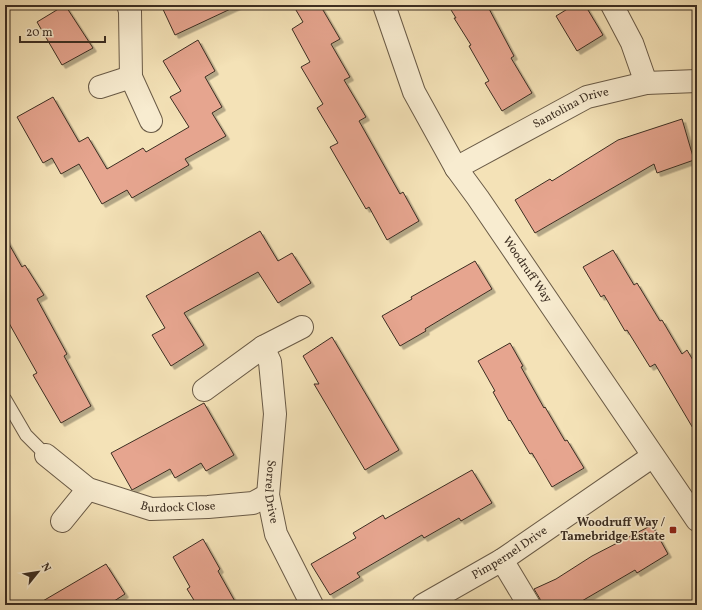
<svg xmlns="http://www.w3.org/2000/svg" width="702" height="610" font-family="Vollkorn,serif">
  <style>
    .building { fill: #e6a58f; stroke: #3c2e22; filter: url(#shadow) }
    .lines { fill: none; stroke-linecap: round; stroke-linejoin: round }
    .service-casing { stroke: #6a5b47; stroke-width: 14 }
    .minor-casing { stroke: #6a5b47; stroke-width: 24 }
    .tertiary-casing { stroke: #6a5b47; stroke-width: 24 }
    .service { stroke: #f8ecd0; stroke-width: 12 }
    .minor { stroke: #f8ecd0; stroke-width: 22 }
    .tertiary { stroke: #f8ecd0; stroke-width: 22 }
    .poi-dot { fill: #8f2418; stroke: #f8ecd0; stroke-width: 1.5 }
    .labels { text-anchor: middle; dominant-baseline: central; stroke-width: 3; stroke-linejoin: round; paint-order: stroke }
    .street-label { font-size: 12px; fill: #3c2e22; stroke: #f8ecd0 }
    .poi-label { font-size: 12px; font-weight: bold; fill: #3c2e22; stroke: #f8ecd0; text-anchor: end }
  </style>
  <defs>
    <filter id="shadow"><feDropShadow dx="3.5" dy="3.5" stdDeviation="0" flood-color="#0004"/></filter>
  </defs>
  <rect width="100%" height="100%" fill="#f4e2b7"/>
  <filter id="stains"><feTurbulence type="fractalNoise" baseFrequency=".005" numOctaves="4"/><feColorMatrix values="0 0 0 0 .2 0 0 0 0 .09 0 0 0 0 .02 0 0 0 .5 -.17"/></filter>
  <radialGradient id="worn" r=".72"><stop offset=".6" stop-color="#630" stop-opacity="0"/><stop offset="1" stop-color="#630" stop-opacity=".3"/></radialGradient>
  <!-- building -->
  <path class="building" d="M65,5l28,43 -31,17 -25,-43z
    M161,5h78l-64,30z
    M293,5h27l20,34 -9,5 19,33 -6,3 22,37 -7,4 41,73 3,-2 16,29 -32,19 -18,-33 -3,2 -36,-62 8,-4 -21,-35 6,-4 -22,-37 9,-5 -18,-33 11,-7z
    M448,5h39l27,51 -3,2 21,35 -30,18 -17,-28 4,-2 -20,-35 2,-1 -17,-27h2z
    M574,5h11l18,30 -26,16 -21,-35z
    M198,40l17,31 -10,6 17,30 -10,6 14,23 -41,23 4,6 -57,33 -5,-8 -25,14 -23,-40 -18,10 -9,-16 -9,5 -26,-46 36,-20 26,45 9,-5 19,32 36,-21 3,4 43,-25 -19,-30 11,-6 -18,-30z
    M682,119l12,41 -37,13 -3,-9 -119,69 -20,-33 35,-21 2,2 66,-41z
    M260,231l18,30 14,-8 19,30 -33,20 -20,-31 -74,41 20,32 -33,21 -19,-31 13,-7 -19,-32z
    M5,237l17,30 3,-2 19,30 -7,4 30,55 -3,2 27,50 -30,17 -28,-48 4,-2 -32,-57z
    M613,250l21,35 3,-2 23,38 2,-1 20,34 5,-4 10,17v68l-42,-71 -5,3 -23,-37 -2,1 -21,-36 -3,2 -18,-30z
    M475,261l17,28 -37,22 -30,18 1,2 -26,15 -18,-30 30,-17 -1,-2z
    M332,337l67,113 -34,20 -51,-86h5l-16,-28z
    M510,343l13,23 -2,1 23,41 1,-1 20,34 2,-1 17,28 -32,19 -20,-34 -2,1 -20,-34 -1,1 -16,-29 2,-1 -17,-30z
    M204,403l30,52 -28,16 -5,-8 -26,15 -5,-9 -38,21 -21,-37z
    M472,470l20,33 -31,18 -2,-3 -35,20 -2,-3 -65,38 3,4 -30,18 -19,-31 45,-26 -3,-5 30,-18 2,4z
    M652,525l16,29 -31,19 -2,-3 -60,35h-34l-1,-6 -6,-10 22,-10 36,-23z
    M203,539l17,30 -2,2 19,34h-40l-10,-16 3,-2 -17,-30z
    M106,564l19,30 -17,11h-72z"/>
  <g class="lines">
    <!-- service casing -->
    <g class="service-casing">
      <path id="service" d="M5,399l21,36 20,20"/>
    </g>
    <!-- minor casing -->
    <g class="minor-casing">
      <g id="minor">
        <path d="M128,5l2,6 1,66 20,44"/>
        <path d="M612,5l20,38 14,40"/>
        <path d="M100,87l31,-10"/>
        <path id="s1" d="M456,168l131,-71 59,-14 51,-2"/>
        <path id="s2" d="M263,347l7,15 5,52 -7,81 8,39 36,71"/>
        <path d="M204,390l59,-43 39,-20"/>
        <path id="s3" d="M46,455l42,34 63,20 57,-2 45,-4 15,-8"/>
        <path d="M62,521l26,-32"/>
        <path d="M502,560l27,45"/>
        <path id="s4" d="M423,605l79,-45 151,-104"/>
      </g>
    </g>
    <!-- tertiary casing -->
    <g class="tertiary-casing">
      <g id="tertiary">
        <path id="s5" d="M384,5l30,87 42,76 22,30 219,322"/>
      </g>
    </g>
    <!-- service -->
    <use href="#service" class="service"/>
    <!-- minor -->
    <use href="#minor" class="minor"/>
    <!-- tertiary -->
    <use href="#tertiary" class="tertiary"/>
  </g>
  <!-- markers -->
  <rect class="poi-dot" x="669" y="526" width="8" height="8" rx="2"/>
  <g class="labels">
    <!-- street labels -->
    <g class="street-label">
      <text stroke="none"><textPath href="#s1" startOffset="130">Santolina Drive</textPath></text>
      <text stroke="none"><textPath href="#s5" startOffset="303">Woodruff Way</textPath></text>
      <text stroke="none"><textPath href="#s2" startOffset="147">Sorrel Drive</textPath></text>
      <text stroke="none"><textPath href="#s3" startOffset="147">Burdock Close</textPath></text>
      <text stroke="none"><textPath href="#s4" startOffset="101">Pimpernel Drive</textPath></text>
    </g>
    <!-- poi labels -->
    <g class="poi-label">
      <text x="665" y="523">Woodruff Way /<tspan x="665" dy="14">Tamebridge Estate</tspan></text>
    </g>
  </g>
  <!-- margin -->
  <rect width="702" height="610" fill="none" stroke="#f4e2b7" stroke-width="20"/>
  <rect x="6" y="6" width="690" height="598" fill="none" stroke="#3c2e22" stroke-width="2"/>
  <rect x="10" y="10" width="682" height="590" fill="none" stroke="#3c2e22"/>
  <!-- north arrow -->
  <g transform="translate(38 572) rotate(60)" stroke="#f8ecd0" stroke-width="3" paint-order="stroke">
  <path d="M0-3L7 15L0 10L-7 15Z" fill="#3c2e22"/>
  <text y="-6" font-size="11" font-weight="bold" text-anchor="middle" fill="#3c2e22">N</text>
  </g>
  <!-- scale -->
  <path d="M20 36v6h85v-6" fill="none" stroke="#3c2e22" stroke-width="2"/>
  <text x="26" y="36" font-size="12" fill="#3c2e22" stroke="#f8ecd0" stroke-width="3" paint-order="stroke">20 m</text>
  <rect width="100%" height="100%" filter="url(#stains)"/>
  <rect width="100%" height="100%" fill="url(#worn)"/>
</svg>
